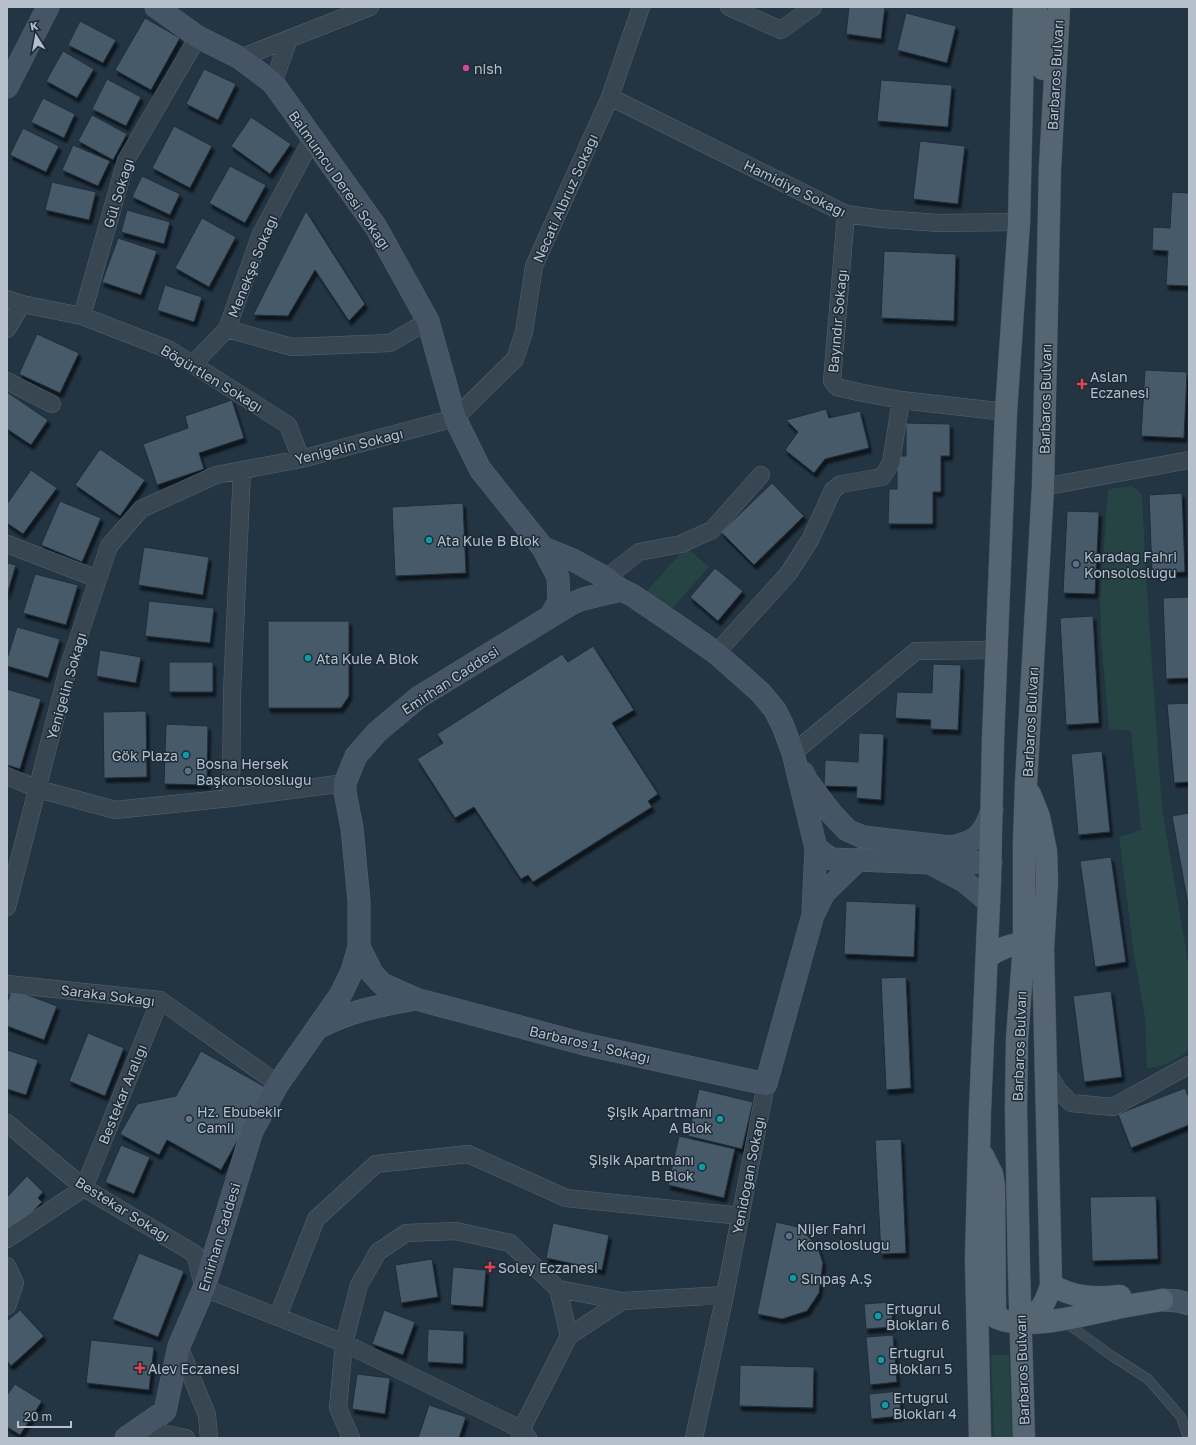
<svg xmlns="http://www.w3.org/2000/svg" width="1196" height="1445" font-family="'Golos Text',sans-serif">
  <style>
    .green { fill: #254443 }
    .building { fill: #475a69; stroke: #1f2d39; filter: url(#shadow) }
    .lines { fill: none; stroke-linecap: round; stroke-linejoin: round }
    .lane-casing { stroke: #56636f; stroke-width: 10 }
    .street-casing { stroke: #56636f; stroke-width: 18 }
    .secondary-casing { stroke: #56636f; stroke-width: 23 }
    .primary-casing { stroke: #424f5b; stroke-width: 23 }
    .lane { stroke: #384652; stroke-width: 9 }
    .street { stroke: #384652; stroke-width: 17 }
    .secondary { stroke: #455565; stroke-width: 22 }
    .primary { stroke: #566572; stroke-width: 22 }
    .hotel-dot { fill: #d1479c; stroke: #1d2b37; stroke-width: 1.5 }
    .health-dot { fill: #e0444e; stroke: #1d2b37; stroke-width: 1.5 }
    .culture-dot { fill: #0f9aa8; stroke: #1d2b37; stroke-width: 1.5 }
    .service-dot { fill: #5c6f8a; stroke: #1d2b37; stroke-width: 1.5 }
    .worship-dot { fill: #6b7280; stroke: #1d2b37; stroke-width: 1.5 }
    .labels { text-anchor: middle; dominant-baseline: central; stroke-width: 3; stroke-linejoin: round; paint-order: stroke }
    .poi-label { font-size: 14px; fill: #b5c0cc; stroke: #1d2b37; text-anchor: start }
    .street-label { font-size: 14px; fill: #b5c0cc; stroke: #1d2b37 }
  </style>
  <defs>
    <filter id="shadow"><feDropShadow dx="2.5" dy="4.5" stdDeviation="1" flood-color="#0009"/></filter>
  </defs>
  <rect width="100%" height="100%" fill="#233443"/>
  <!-- green -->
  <path class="green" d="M1132,486l10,9 4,81 16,233 27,158v83c-11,10 -27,17 -42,18l-2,-51 -11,-62 -15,-118 22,-7 -10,-99 -22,-2 -8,-91 -1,-38 8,-111z
    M686,547l23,20 -41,46 -23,-20z
    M991,1355h18l3,83h-18z"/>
  <!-- building -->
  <path class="building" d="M849,7h36l-4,32 -35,-5z
    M906,13l50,13 -9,37 -50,-13z
    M145,18l35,20 -29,52 -36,-20z
    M80,21l36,19 -13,23 -35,-18z
    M63,51l31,18 -17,29 -31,-17z
    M204,69l32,15 -18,36 -32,-16z
    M107,79l34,18 -15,29 -34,-17z
    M881,80l71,5 -4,42 -71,-6z
    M43,98l32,16 -11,24 -33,-16z
    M92,115l35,19 -14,26 -35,-19z
    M251,117l40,27 -21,30 -39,-28z
    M174,126l38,20 -22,42 -38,-20z
    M23,128l36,18 -13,26 -36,-17z
    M920,141l45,5 -7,58 -45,-5z
    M73,145l37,16 -12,25 -36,-16z
    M230,166l36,19 -21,38 -36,-20z
    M142,176l38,18 -10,21 -38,-18z
    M52,182l44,10 -7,28 -44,-10z
    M1172,192l17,1v93l-23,-1 2,-34 -16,-1 1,-23 17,1z
    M127,210l43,12 -6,22 -43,-12z
    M306,211l59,93 -16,17 -34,-51 -27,46 -35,-1z
    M202,218l34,19 -27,50 -34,-19z
    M118,238l39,13 -16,44 -39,-13z
    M884,251l72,3 -2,67 -73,-3z
    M165,285l37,12 -8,25 -37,-12z
    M37,334l42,19 -19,40 -41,-19z
    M1145,370l42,2 -3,66 -43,-2z
    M7,392l41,28 -17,25 -24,-16z
    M232,400l12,38 -45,15 5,16 -47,16 -14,-41 45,-16 -3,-12z
    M826,409l3,9 31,-7 9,37 -44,11 -11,14 -29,-23 13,-18 -12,-12z
    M906,423l44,1v32h-9v36h-8v32h-45l1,-35h8v-33h9z
    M100,449l45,31 -25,36 -45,-31z
    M31,470l26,18 -34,46 -16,-11v-19z
    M772,483l32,33 -50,49 -33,-33z
    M1182,493l3,79 -33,1 -3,-78z
    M60,501l41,17 -19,44 -41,-17z
    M463,503l3,70 -71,3 -3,-69z
    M1067,511l32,1 -4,82 -32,-1z
    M144,547l65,10 -6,38 -65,-10z
    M7,563l9,2 -9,30z
    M715,568l28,23 -25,30 -28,-24z
    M35,574l43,11 -12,40 -43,-12z
    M1189,597v81l-23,1 -3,-81z
    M149,601l65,7 -4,35 -65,-7z
    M1093,616l6,107 -33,2 -6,-107z
    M268,621h81v75l-8,12h-73z
    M17,627l43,12 -12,39 -41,-12v-7z
    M593,646l41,64 -22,13 46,71 -10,7 4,6 -119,75 -5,-7 -7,4 -47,-72 -19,11 -38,-59 26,-16 -6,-9 125,-80 6,8z
    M100,650l41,7 -5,26 -40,-7z
    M169,662h44v30h-44z
    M933,664l28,1 -3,65 -28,-1 1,-9 -36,-2 2,-26 35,1z
    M7,689l34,10 -21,70 -13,-4z
    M1189,703v79l-15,1 -7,-79z
    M146,711l1,66 -43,1 -1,-66z
    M166,724l42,2 -1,59 -43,-1z
    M859,733l25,1 -3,66 -25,-2 1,-11 -33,-1 1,-26 33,2z
    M1102,751l8,81 -32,3 -7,-81z
    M1189,813v97l-17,-94z
    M1111,857l15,105 -31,5 -15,-106z
    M846,901l70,3 -2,53 -70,-3z
    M906,977l5,111 -25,2 -5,-112z
    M12,989l45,17 -13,34 -37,-14v-23z
    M1111,991l11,86 -38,5 -11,-86z
    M88,1033l36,15 -19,48 -36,-15z
    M7,1050l31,10 -12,35 -19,-6z
    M201,1051l66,37 -46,82 -54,-30 -8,15 -39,-21 17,-30 39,-8z
    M1185,1088l4,10v27l-58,23 -13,-34z
    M699,1089l54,13 -11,47 -54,-13z
    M679,1136l56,13 -11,49 -56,-13z
    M901,1139l5,114 -25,1 -6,-114z
    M121,1145l29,12 -16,37 -29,-12z
    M27,1176l16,16 -5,6 4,4 -32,33 -3,-3v-35z
    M1156,1196l2,63 -66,2 -2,-64z
    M776,1222l22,5 19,18 6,18 -4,30 -12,18 -25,8 -25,-5z
    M553,1223l56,12 -7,35 -56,-12z
    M139,1253l45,18 -26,66 -46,-18z
    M432,1259l6,38 -37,6 -6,-38z
    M453,1267l33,3 -3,37 -33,-2z
    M891,1302l2,25 -27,2 -2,-25z
    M20,1310l24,26 -33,30 -4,-5v-40z
    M384,1310l31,12 -12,33 -31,-11z
    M428,1329l36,2 -1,33 -36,-2z
    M893,1335l4,47 -27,3 -4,-48z
    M91,1340l63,7 -5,43 -63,-7z
    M740,1365l74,2 -1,41 -74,-2z
    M357,1374l33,4 -5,36 -33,-5z
    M15,1384l27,17 -22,34 -13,-8v-32z
    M899,1391l2,25 -30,3 -2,-25z
    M429,1405l37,12 -7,21h-41z"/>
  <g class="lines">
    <!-- lane casing -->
    <g class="lane-casing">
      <path id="lane" d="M1068,1320l4,7 40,29 36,23 33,38 7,21"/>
    </g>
    <!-- street casing -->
    <g class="street-casing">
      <path id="street" d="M729,7l52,23 32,-23
        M240,58l130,-51
        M273,83l16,-44
        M610,97l236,117 36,5 57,4 80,-1
        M7,299l15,5 60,12 88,34 118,75 13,34
        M82,316l44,-156 72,-123
        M7,329l15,-25
        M227,329l65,18 98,-4 38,-22
        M193,364l34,-35 34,-95 51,-95
        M7,381l45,23
        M901,400l105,12
        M1043,487l146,-27
        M7,544l91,35
        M606,578l33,-26 42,-8 31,-14 49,-55
        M716,653l72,-79 22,-34 23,-50 8,-6 41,-7 9,-14 10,-63 -43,-8 -21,-5 -5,-6 14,-167
        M793,753l123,-102 81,-1
        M7,776l31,13 77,21 116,-12 114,-15
        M231,798l1,-104 10,-224
        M7,907l61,-238 41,-123 32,-37 75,-34 85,-16 154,-41 60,-59 9,-27 10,-66 76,-169 31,-90
        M7,984l153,16 118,84
        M1045,1069l13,21 13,13 42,4 76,-42
        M7,1123l77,65 111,66 9,34 140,55 162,79 15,8 7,8
        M7,1239l77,-51 76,-188
        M7,1266l8,17 -8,23
        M558,1289l64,12
        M278,1316l38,-97 60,-55 92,-10 98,44 175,18
        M179,1346l28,69 2,23
        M140,1429l46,9
        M351,1438l-13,-30 6,-65 15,-58 19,-33 28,-19 50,-2 54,12 48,46 11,47 53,-35 103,-6
        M520,1438l1,-8 48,-94
        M694,1438l31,-143 41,-211"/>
    </g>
    <!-- secondary casing -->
    <g class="secondary-casing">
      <path id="secondary" d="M156,7l42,30 42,21 33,25 103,144 52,94 27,97 25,51 63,79 15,29 1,24 -8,15
        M7,87l41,-80
        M543,548l30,12 33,18 15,12 11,5 50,34 34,24 45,40 14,17 8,16 10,27 23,95 -3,63
        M803,773l4,8 24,32 16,17 16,7 87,10c25,-4 35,-13 42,-37
        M816,848l15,11 100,4 60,-1
        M932,864l32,17 25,21
        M359,947l13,26 10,11 34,15 168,45 182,40 47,-169 11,-22 35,-34
        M318,1028c31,-17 64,-23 98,-29
        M1162,1300l16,1 11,3
        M126,1438l39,-27 14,-65 25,-58 48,-157 26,-47 63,-90 11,-23 7,-24v-46l-7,-73 -7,-36v-9l11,-27 21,-24 42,-35 152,-93 12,-5 38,-9"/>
    </g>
    <!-- primary casing -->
    <g class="primary-casing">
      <path id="primary" d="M1024,8l11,3 7,11 1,47
        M987,958c9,-8 25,-15 38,-14 4,1 8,3 11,6
        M983,1156l9,18 2,12 1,124 2,8c30,13 85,-3 116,-9 16,-4 33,-6 49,-9
        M1051,1285c24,13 43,14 69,11
        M1020,1322c21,-11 24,-14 31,-37l-8,-336 4,-66 -1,-32 -7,-34 -9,-23
        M980,1438l-4,-179 4,-149 10,-231 3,-139 13,-328 13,-190 5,-215
        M1024,1438l-5,-167 -3,-162 1,-70 7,-95v-101l2,-59 17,-297 7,-319 9,-161"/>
    </g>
    <!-- lane -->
    <use href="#lane" class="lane"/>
    <!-- street -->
    <use href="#street" class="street"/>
    <!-- secondary -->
    <use href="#secondary" class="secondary"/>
    <!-- primary -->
    <use href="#primary" class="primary"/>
  </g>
  <!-- markers -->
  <circle class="hotel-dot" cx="466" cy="68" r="4"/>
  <g class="health-dot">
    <path d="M1080 378h4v4h4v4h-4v4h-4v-4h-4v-4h4z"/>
    <path d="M488 1261h4v4h4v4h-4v4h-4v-4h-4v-4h4z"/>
    <path d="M138 1362h4v4h4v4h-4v4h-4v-4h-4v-4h4z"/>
  </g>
  <g class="culture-dot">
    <circle cx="429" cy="540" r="4"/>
    <circle cx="308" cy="658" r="4"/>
    <circle cx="186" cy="755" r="4"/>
    <circle cx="720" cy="1119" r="4"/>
    <circle cx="702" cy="1167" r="4"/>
    <circle cx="793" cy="1278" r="4"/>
    <circle cx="878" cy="1316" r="4"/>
    <circle cx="881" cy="1360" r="4"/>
    <circle cx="885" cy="1405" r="4"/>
  </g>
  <g class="service-dot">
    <circle cx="1076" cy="564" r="4"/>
    <circle cx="188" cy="771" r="4"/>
    <circle cx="789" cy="1236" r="4"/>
  </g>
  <circle class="worship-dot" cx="189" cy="1119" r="4"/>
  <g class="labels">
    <!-- poi labels -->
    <g class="poi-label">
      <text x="474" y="68">nish</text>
      <text x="1090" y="376">Aslan<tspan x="1090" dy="16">Eczanesi</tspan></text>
      <text x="437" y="540">Ata Kule B Blok</text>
      <text x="1084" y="556">Karadağ Fahri<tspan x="1084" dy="16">Konsolosluğu</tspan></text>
      <text x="316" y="658">Ata Kule A Blok</text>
      <text x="178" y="755" text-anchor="end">Gök Plaza</text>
      <text x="196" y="763">Bosna Hersek<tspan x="196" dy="16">Başkonsolosluğu</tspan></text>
      <text x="197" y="1111">Hz. Ebubekir<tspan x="197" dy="16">Camii</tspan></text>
      <text x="712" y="1111" text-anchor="end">Şişik Apartmanı<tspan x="712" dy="16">A Blok</tspan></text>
      <text x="694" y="1159" text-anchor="end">Şişik Apartmanı<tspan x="694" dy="16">B Blok</tspan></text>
      <text x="797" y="1228">Nijer Fahri<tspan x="797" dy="16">Konsolosluğu</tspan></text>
      <text x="498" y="1267">Soley Eczanesi</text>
      <text x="801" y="1278">Sinpaş A.Ş</text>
      <text x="886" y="1308">Ertuğrul<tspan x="886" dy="16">Blokları 6</tspan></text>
      <text x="889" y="1352">Ertuğrul<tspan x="889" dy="16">Blokları 5</tspan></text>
      <text x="148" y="1368">Alev Eczanesi</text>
      <text x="893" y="1397">Ertuğrul<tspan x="893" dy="16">Blokları 4</tspan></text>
    </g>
    <!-- street labels -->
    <g class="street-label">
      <text transform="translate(1055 75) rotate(-87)">Barbaros Bulvarı</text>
      <text transform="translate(340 180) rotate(55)">Balmumcu Deresi Sokağı</text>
      <text transform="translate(795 188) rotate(26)">Hamidiye Sokağı</text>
      <text transform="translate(118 193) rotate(-73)">Gül Sokağı</text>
      <text transform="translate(565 198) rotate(-66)">Necati Albruz Sokağı</text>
      <text transform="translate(252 266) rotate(-68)">Menekşe Sokağı</text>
      <text transform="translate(837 321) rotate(-85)">Bayındır Sokağı</text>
      <text transform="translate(212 378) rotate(31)">Böğürtlen Sokağı</text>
      <text transform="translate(1045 399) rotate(-89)">Barbaros Bulvarı</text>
      <text transform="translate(349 446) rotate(-14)">Yenigelin Sokağı</text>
      <text transform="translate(450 680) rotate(-33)">Emirhan Caddesi</text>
      <text transform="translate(66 686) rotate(-74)">Yenigelin Sokağı</text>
      <text transform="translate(1030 722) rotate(-87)">Barbaros Bulvarı</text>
      <text transform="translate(108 995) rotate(7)">Saraka Sokağı</text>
      <text transform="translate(590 1044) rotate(13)">Barbaros 1. Sokağı</text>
      <text transform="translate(1019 1046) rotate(-88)">Barbaros Bulvarı</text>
      <text transform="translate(122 1094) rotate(-68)">Bestekar Aralığı</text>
      <text transform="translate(748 1175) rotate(-79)">Yenidoğan Sokağı</text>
      <text transform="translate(123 1209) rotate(32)">Bestekar Sokağı</text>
      <text transform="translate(219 1237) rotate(-73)">Emirhan Caddesi</text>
      <text transform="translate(1022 1370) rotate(-92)">Barbaros Bulvarı</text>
    </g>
  </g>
  <!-- border -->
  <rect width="1196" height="1445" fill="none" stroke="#b5c0cc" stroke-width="16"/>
  <!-- north arrow -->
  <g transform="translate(36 36) rotate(349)" stroke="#1d2b37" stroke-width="3" paint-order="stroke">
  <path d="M0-3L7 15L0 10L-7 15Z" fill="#b5c0cc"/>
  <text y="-6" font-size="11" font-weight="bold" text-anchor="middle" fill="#b5c0cc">K</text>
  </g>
  <!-- scale -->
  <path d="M18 1421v6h53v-6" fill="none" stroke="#b5c0cc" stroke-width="2"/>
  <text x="24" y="1421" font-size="12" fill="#b5c0cc" stroke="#1d2b37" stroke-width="3" paint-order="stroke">20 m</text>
</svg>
